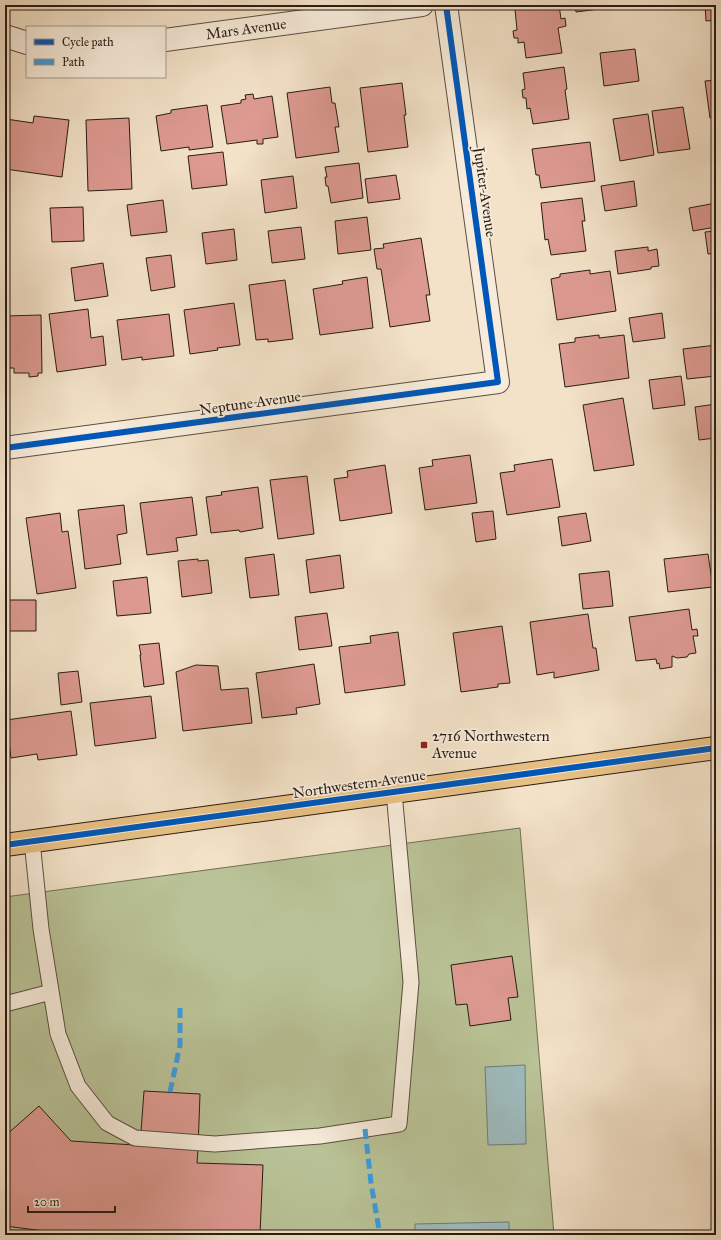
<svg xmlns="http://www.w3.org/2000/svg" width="721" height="1240" font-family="'IM FELL Great Primer',serif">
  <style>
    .green { fill: #b9c397; stroke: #717056 }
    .water { fill: #9ebcbe; stroke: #6f7c7a }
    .building { fill: #dd9a91; stroke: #291c14 }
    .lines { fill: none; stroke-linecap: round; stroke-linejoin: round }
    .lane-casing { stroke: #5c4e41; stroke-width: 17 }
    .street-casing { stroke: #5c4e41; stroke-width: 24 }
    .primary-casing { stroke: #291c14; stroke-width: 24 }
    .lane { stroke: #f7ecdb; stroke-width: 15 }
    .street { stroke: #f7ecdb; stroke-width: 22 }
    .primary { stroke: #eac184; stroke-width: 22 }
    .quiet { stroke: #3d9bde; stroke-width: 5; stroke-dasharray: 10 5; stroke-linecap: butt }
    .cycleway-casing { stroke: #f7ecdb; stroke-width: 8 }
    .cycleway { stroke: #0057b8; stroke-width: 6 }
    .poi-dot { fill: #8f2418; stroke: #f7ecdb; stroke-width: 1.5 }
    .labels { text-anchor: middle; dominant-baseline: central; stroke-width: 3.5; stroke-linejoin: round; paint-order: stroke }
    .street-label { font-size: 15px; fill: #291c14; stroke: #f7ecdb }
    .poi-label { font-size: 15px; fill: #291c14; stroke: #f7ecdb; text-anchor: start }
  </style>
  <rect width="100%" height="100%" fill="#f3e2c8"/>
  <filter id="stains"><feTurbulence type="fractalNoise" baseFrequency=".005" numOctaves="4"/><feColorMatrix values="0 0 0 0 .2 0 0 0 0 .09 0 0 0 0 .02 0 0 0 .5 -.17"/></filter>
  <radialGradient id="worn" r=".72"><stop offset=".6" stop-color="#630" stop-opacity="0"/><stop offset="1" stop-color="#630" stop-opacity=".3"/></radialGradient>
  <!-- green -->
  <path class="green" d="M520,828l34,407h-549v-338z"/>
  <!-- water -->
  <path class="water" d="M525,1065l1,79 -38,1 -3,-78z
    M509,1222v13h-94v-11z"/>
  <!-- building -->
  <path class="building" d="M547,5h12l2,14 4,-1 1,8 -8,2 4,25 -36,5 -2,-16 -6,1v-5h-4l-1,-7 4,-1 -2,-21z
    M575,5h32v3l-31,4z
    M705,5h11v15l-10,1z
    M635,49l4,32 -35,5 -4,-33z
    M564,67l3,22 -2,1 4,29 -36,5 -3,-16 -3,1 -1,-11h-3l-1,-8 3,-1 -2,-16z
    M716,80v37l-6,1 -5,-37z
    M402,83l4,32h-2l4,32 -40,5 -8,-64z
    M330,87l2,16h3l4,24h-4l4,25 -43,6 -9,-65z
    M253,94l1,5 18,-3 6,41 -15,2v5h-6v-4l-30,4 -6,-38 20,-3v-3l5,-1 -1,-4z
    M207,105l6,42 -24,3v-3l-28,4 -5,-35 15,-3v-3z
    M683,107l7,42 -32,4 -6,-42z
    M648,114l6,41 -34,6 -7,-42z
    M34,116l35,4 -7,57 -57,-8v-41l1,-9 27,4z
    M129,118l3,71 -44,2 -2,-71z
    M590,142l5,39 -54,7 -2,-13h-3l-4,-26z
    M223,152l4,33 -35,4 -4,-33z
    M359,163l4,35 -32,5 -3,-17h-2l-1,-9h2l-2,-10z
    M396,175l4,24 -32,4 -3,-24z
    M293,176l4,32 -32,5 -4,-33z
    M634,181l3,25 -32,5 -4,-25z
    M582,198l3,23h-3l4,30 -35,4 -3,-16 -3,1 -4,-37z
    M163,200l4,32 -36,4 -4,-31z
    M716,203v24l-23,4 -4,-23z
    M83,207l1,34 -32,1 -2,-34z
    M367,217l4,33 -33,4 -3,-33z
    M301,227l4,32 -33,4 -4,-32z
    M234,229l3,31 -31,4 -4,-31z
    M716,231v22l-8,1 -3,-22z
    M421,238l9,57h-4l4,26 -40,6 -9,-58h-4l-3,-20 10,-1 -1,-4z
    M648,247v4l9,-2 2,17 -8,1v2l-33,5 -3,-23z
    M171,255l4,32 -24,4 -5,-33z
    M103,263l5,33 -33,5 -4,-33z
    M590,270v4l20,-3 6,40 -59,9 -6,-41 9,-2v-3z
    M367,277l6,51 -53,7 -7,-46 30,-5 -1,-3z
    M285,280l8,59 -25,3v-3l-12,1 -7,-55z
    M234,303l6,42 -23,3 1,2 -28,4 -6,-44z
    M88,309l3,29 12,-2 3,29 -49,7 -8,-58z
    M662,313l3,25 -32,4 -4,-24z
    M169,314l5,42 -32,4v-3l-20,3 -5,-40z
    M41,315l1,58h-4v3l-9,1v-4h-15v-5h-9v-52z
    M599,335v3l25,-3 5,43 -64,9 -6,-43 16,-2v-4z
    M716,345v31l-29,3 -4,-30z
    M681,376l4,29 -32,4 -4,-29z
    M623,398l11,67 -40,6 -11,-66z
    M716,404v34l-17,2 -4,-33z
    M470,455l7,48 -52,7 -6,-42 14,-2 -1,-6z
    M552,459l8,48 -53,8 -7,-42 15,-2 -1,-6z
    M385,465l7,48 -52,8 -6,-42 14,-2 -1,-6z
    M307,476l7,58 -36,5 -8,-59z
    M258,487l5,41 -23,4 -1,-2 -28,3 -5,-36 16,-2 -1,-3z
    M192,497l5,38 -21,3 2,13 -31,4 -7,-52z
    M124,505l3,28 -10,2 4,29 -36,5 -7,-59z
    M493,511l3,28 -20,3 -4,-29z
    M60,513l2,19 6,-1 8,57 -39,6 -11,-76z
    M586,513l5,28 -29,5 -4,-29z
    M274,554l5,41 -29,3 -5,-40z
    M708,554l5,33 -45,5 -4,-33z
    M340,555l4,33 -34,5 -4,-33z
    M198,559v2l10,-1 4,33 -30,4 -4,-36z
    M609,571l4,35 -30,3 -4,-35z
    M147,577l4,36 -34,3 -4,-35z
    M7,600h29v31h-29z
    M689,609l3,21 5,-1 1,7h-5l3,17 -7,1 -2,3 -10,1 -5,-2v11l-12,2 -1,-6 -2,1 -1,-5 -20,2 -7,-44z
    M327,613l5,33 -33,4 -4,-33z
    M588,614l5,34h3l3,22 -45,8v-6l-17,3 -7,-53z
    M502,626l8,57 -12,1v3l-37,5 -8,-59z
    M398,632l7,53 -60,8 -6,-46 32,-4 -1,-7z
    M159,643l5,41 -20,3 -4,-32h1l-2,-10z
    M314,664l6,40 -24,4 1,6 -35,4 -6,-45z
    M196,665l22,1 3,24 27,-2 4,35 -69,8 -7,-59z
    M78,671l4,31 -21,3 -3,-32z
    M151,696l5,42 -61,8 -5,-43z
    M71,711l6,44 -39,5 -1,-6 -26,4 -5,-38z
    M512,956l6,41 -10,1 3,22 -41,6 -3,-22 -11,1 -5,-40z
    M144,1091l56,3 -2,55 -58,-4z
    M39,1106l32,35 127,8 -1,14 66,2 -3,69 -26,-3v4h-182v-3l-47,-6v-90z"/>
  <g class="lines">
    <!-- lane casing -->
    <g class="lane-casing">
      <path id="lane" d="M32,841l9,88 17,105 20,52 29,37 28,15 80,6 105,-8 79,-12 12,-142 -17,-190
        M5,1004l46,-12"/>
    </g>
    <!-- street casing -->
    <g class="street-casing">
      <path id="street" d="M5,36l22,7
        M165,40l257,-35
        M5,448l493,-66 -52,-377"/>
    </g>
    <!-- primary casing -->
    <g class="primary-casing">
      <path id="primary" d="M5,845l711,-97"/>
    </g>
    <!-- lane -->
    <use href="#lane" class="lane"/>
    <!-- street -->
    <use href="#street" class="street"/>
    <!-- primary -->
    <use href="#primary" class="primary"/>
    <!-- quiet -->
    <path class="quiet" d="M170,1092l10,-47v-41
      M365,1129l6,54 9,52"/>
    <!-- cycleway casing -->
    <g class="cycleway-casing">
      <path id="cycleway" d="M5,448l493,-66 -52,-377
        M5,845l711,-97"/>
    </g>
    <!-- cycleway -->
    <use href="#cycleway" class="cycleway"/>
  </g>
  <!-- markers -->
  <rect class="poi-dot" x="420" y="741" width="8" height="8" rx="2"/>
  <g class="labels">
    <!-- street labels -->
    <g class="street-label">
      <text transform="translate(246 29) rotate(-8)">Mars Avenue</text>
      <text transform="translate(485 192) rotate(82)">Jupiter Avenue</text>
      <text transform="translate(250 403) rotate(-8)">Neptune Avenue</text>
      <text transform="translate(359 784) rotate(-8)">Northwestern Avenue</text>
    </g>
    <!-- poi labels -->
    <g class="poi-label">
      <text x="432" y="736">2716 Northwestern<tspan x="432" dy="17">Avenue</tspan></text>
    </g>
  </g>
  <!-- margin -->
  <rect width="721" height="1240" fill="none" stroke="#f3e2c8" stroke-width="20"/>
  <rect x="6" y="6" width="709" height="1228" fill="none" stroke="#291c14" stroke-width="2"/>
  <rect x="10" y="10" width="701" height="1220" fill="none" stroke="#291c14"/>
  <!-- legend -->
  <rect x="26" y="26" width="140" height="52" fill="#f7ecdb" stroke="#a5998b"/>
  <rect x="34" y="39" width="20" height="6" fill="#0057b8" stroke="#a5998b"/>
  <text x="62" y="46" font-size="12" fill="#291c14">Cycle path</text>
  <rect x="34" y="59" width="20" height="6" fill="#3d9bde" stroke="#a5998b"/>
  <text x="62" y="66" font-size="12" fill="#291c14">Path</text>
  <!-- scale -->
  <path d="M28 1206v6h87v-6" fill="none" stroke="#291c14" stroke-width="2"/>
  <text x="34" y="1206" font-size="12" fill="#291c14" stroke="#f7ecdb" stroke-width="3" paint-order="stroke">20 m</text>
  <rect width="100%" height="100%" filter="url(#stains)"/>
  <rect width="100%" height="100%" fill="url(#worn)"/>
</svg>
